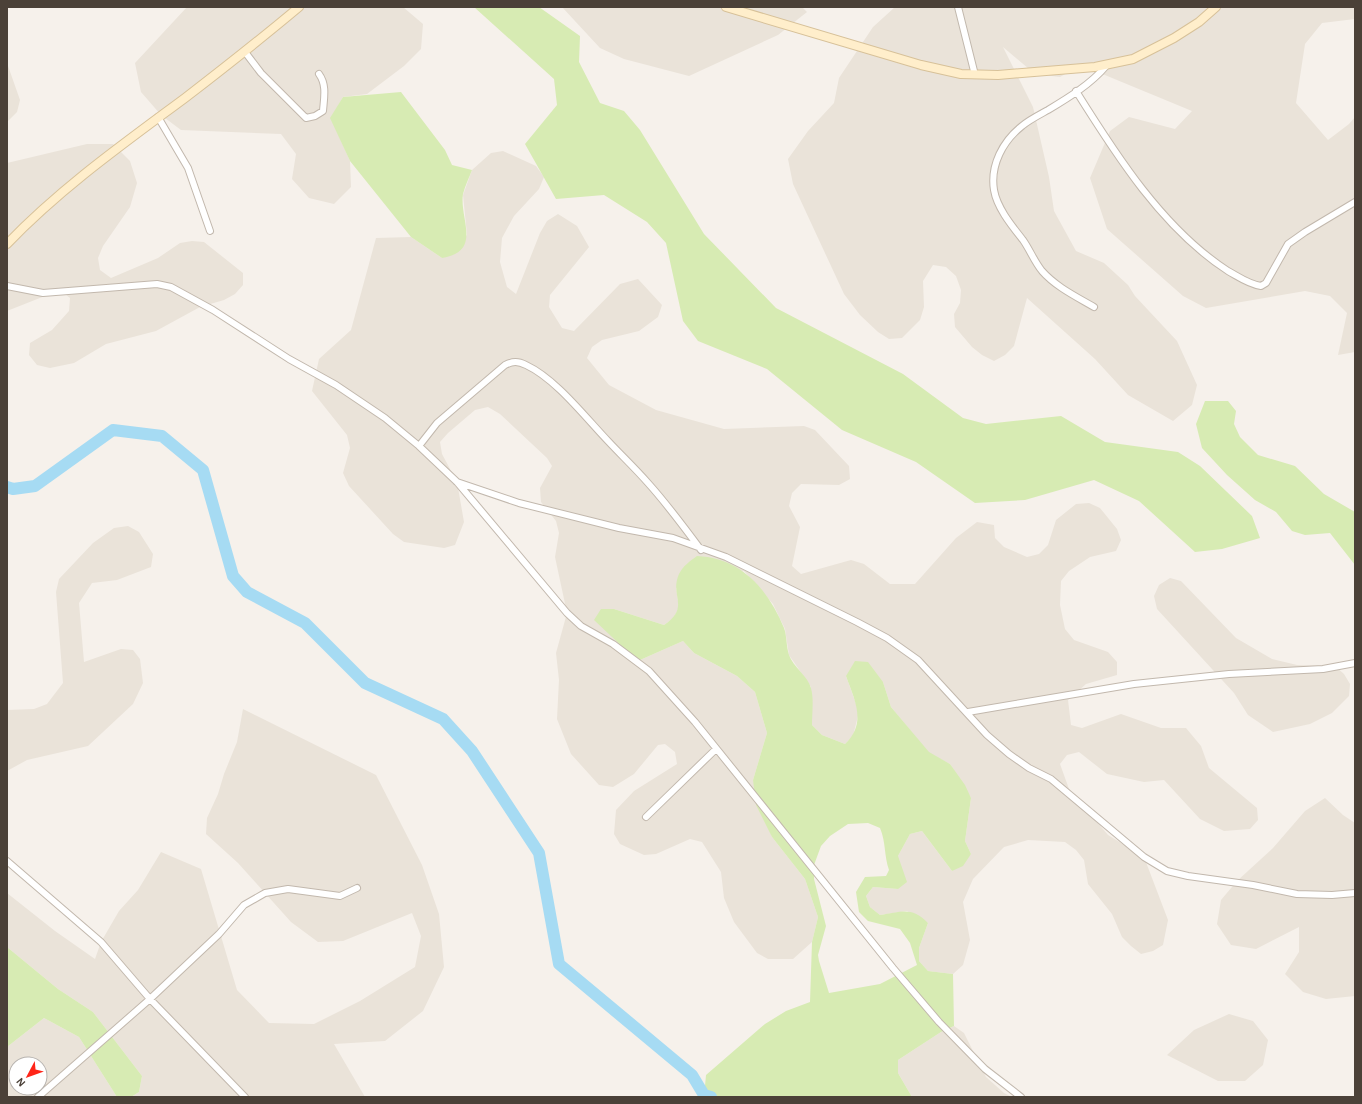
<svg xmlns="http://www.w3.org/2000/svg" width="1362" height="1104" font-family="'Alegreya Sans',sans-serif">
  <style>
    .residential { fill: #eae3d9; fill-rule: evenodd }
    .green { fill: #d7ebb3; fill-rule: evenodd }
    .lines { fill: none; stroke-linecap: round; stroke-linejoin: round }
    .river { stroke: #a6dbf3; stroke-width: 12 }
    .street-casing { stroke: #c2b8ad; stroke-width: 8 }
    .secondary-casing { stroke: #d7c199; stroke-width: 10 }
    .street { stroke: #fff; stroke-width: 6 }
    .secondary { stroke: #ffeecb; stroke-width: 8 }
  </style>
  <rect width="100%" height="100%" fill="#f6f1eb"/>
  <!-- residential -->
  <path class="residential" d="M187,7h216l20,17 -2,25 -17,17 -37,28 -24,3 -12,21 19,43 1,26 -17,17 -25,-6 -17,-19 4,-25 -15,-20 -100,-4 -20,-15 -20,-23 -6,-29z
    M562,7h240l5,5 -29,23 -89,41 -65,-17 -24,-11z
    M895,7h460v12l-33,4 -17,21 -9,59 32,37 21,-16 6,-7v235l-17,3 9,-42 -17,-17 -25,-5 -99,17 -23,-12 -76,-67 -17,-51 20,-47 19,-14 46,12 17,-18 -92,-38 -5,-6 -21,2 -14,8 -25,-3 -32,-27 30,60 16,70 5,34 22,40 28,12 24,22 7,11 42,45 20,44 -5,20 -19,16 -45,-26 -33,-36 -68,-61 -13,48 -9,9 -11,6 -12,-6 -10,-8 -17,-20 -1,-13 6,-11 1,-13 -5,-14 -10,-9 -13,-2 -10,16 1,26 -4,13 -18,18 -13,1 -11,-7 -18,-17 -16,-21 -51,-110 -5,-25 20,-28 26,-28 5,-25 34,-51z
    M7,63l13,37 -3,12 -10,10z
    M87,144h26l17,17 7,22 -7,24 -27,39 -5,12 2,12 11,8 47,-20 22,-15 12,-2 12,1 39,31v12l-8,9 -11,6 -24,7 -44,24 -50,13 -32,19 -24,5 -13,-3 -8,-10 1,-12 22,-13 17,-19 1,-13 -10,-8 -53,21v-148z
    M503,151l33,15 8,11 -5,12 -25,27 -12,22 -2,24 7,25 9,7 24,-61 7,-12 11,-7 19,12 12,21 -39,48 -1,12 13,21 12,3 46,-47 18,-5 24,26 -4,12 -19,14 -37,9 -10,7 -5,11 22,27 47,25 68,19 80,-3 11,4 34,36 1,13 -11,6 -38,-1 -9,9 -3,13 11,21 -8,39 9,8 50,-14 13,4 26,20h25l41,-46 21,-16 17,3 1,13 9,9 23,10 12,-3 9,-9 8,-25 20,-16 13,-1 11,5 17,21 4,11 -5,11 -26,6 -21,14 -8,10 -1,24 5,24 9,11 34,12 9,10v13l-31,9 -18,16 3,25 11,3 39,-14 40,14h25l15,18 8,22 48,40 1,12 -8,9 -26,2 -24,-12 -36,-39 -20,2 -37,-8 -28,-22 -12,3 -7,9 9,25 39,46 36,22 24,63 -5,25 -10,6 -12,3 -10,-8 -9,-9 -10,-23 -24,-30 -4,-24 -8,-10 -11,-8 -37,-2 -24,7 -31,32 -10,23 7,38 -7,25 -10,9 -25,-3 -9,-10v-13l9,-25 -21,-12 -27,4 -10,-8 -4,-11 7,-9 25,2v-33l12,-22 12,-3 30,40 19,-17 -6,-13 6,-43 -21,-34 -21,-11 -38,-46 -8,-25 -37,-6 13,36 -6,24 -8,8 -23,-9 -10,-10 -1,-38 -22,-32 -4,-26 -12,-25 -29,-33 -68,17 3,19 -5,11 -10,7 -50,-16 26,51 43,-19 11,12 43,23 18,16 12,41 -14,47 19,57 33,42 13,38 -6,25 -19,17h-25l-11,-6 -23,-31 -10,-24 -3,-26 -19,-30 -12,-3 -34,15 -12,1 -24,-11 -6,-10 2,-24 18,-19 43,-27 -2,-12 -10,-8 -7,1 -24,29 -21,13 -14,-2 -28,-31 -14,-35 2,-39 -3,-27 11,-40 -12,-56 4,-24 -3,-12 -15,-19 -1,-14 12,-22 -5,-8 -47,-44 -12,-7 -13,3 -27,23 -8,9 2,12 15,28 7,40 -9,23 -11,3 -40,-6 -11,-8 -44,-48 -6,-13 7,-25 -3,-13 -35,-44 7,-32 32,-29 25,-92 35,-1 31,21 25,-23 -4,-40 9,-25 19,-17z
    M128,526l11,6 14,22 -2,13 -34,13 -25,3 -13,20 5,59 37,-13 12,1 7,9 3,24 -10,21 -45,42 -61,14 -20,11v-61l27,-1 13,-5 16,-21 -7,-91 3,-13 34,-36 21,-15z
    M1170,578l11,3 55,57 36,21 25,6 38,1 9,8 6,10 -1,12 -17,17 -22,11 -37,8 -25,-17 -14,-22 -77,-84 -3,-13 5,-11z
    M243,709l133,66 46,90 17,49 5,53 -21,44 -38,30 -51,3 31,53h-234l8,-5 3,-16 -49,-64 -35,-23 -51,-42v-54l48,38 40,28 6,-17 18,-31 19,-21 23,-38 40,17 36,121 32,33 45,1 46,-23 55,-34 6,-31 -9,-23 -69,28 -25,1 -27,-20 -53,-59 -32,-29 1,-16 11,-24 6,-20 13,-32z
    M1325,798l18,17 12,8v173l-29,3 -23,-7 -18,-18 14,-22v-25l-43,22 -25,-4 -14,-21 4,-24 16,-19 36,-33 32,-37z
    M1229,1014l24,7 15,19 -5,25 -18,16h-27l-51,-26 27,-25z
    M44,1018l35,19 38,60h-110v-50zM16,1064h24v24h-24z
    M954,1026l10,7 22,44 18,16 8,4h-100l-14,-24v-13l43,-28z"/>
  <!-- green -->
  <path class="green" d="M474,7h65l41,29 -1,26 21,41 24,8 16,19 64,104 72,74 127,66 60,44 23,6 75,-8 44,26 73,10 22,14 52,50 8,22 -38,11 -27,3 -56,-51 -45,-21 -69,20 -50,3 -59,-41 -74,-32 -75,-61 -69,-28 -15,-20 -17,-78 -19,-21 -43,-27 -48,4 -31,-55 32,-39 -3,-26z
    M401,92l44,58 7,15 20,5c-3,8 -7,16 -9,24 -4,25 20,57 -21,64l-31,-21 -61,-76 -20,-43 13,-21z
    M1205,401h23l8,10 -2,13 6,13 18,18 37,11 29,28 31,18v53l-25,-32 -25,2 -13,-4 -16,-19 -21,-12 -28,-25 -25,-27 -6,-24z
    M697,556c44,2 71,33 87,72 3,8 2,18 5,27 4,12 19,21 22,33 3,11 1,25 1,37l10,10 23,9c22,-21 10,-43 1,-68l9,-15 13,1 15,20 8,25 38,45 21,12 15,21 6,13 -6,43 6,13 -8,12 -11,5 -30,-40 -12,3 -12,22 9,26 -9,7 -25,-2 -7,9 4,11 10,8c21,-3 32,-9 48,8l-9,25v13l9,10 25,3 1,52 -13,6 -43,28v13l14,24h-208l2,-22 59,-51 21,-13 24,-9 2,-60 6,-25 -13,-38 -33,-42 -16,-32 -3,-25 14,-47 -12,-41 -18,-16 -43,-23 -11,-12 -43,19 -10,-6 -36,-34 7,-11h13l50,16c27,-19 5,-28 15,-51 4,-8 11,-13 18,-18zM868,823l12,5c6,14 4,28 9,42l-3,6 -21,1 -9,15 3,20 9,9 32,8 10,14 7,22 -37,19 -51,9 -10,-32 -1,-6 8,-29 -12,-47v-14l7,-19 9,-10 18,-12z
    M7,947l51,42 35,23 49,64 -3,16 -8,5h-14l-38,-60 -35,-19 -37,29z"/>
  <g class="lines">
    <!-- river -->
    <path class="river" d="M7,487l6,2 22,-3 78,-56 49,6 41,34 30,106 14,16 58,31 60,60 78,36 29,32 67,102 20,111 133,111 12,20 7,2"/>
    <!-- street casing -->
    <g class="street-casing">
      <path id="street" d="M958,7l17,68
        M245,52l16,21 45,45 9,-2 8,-5c1,-13 4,-26 -4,-37
        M1076,91c40,64 87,138 152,180 11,6 20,13 33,15l5,-3 22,-39 17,-12 50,-30
        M158,117l30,51 22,63
        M7,286l36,7 114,-9 14,3 42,23 76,49 47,26 49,33 34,28 38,36 110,131 14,13 32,18 36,27 46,51 198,246 46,54 46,47 36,28
        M1094,307c-17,-10 -38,-20 -52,-36 -8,-10 -12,-21 -19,-31 -11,-14 -26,-32 -29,-50 -4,-25 9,-49 28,-64 7,-6 17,-11 26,-16 20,-12 43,-26 58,-44
        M419,446l18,-23 68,-58c8,-4 13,-4 21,0 30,14 59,52 82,76 13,14 27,27 40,42 19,21 36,44 53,67
        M457,482l62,21 100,25 54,10 53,19 131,65 30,16 31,22 69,75 22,19 20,14 22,11 93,78 23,14 21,5 65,9 44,9 35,1 23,-2
        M968,712l166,-28 95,-10 94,-5 32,-6
        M646,817l70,-68
        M7,861l94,81 49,57 95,98
        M38,1097l112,-98 69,-65 25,-29 21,-12 23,-4 52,7 17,-8"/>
    </g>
    <!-- secondary casing -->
    <g class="secondary-casing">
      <path id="secondary" d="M726,7l195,58 40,9 37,1 97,-8 38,-8 41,-21 25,-16 17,-15
        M7,244c54,-56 116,-100 178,-146 39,-30 77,-60 114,-91"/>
    </g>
    <!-- street -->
    <use href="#street" class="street"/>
    <!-- secondary -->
    <use href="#secondary" class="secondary"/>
  </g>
  <!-- border -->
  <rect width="1362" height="1104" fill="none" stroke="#4b4138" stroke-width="16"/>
  <!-- north arrow -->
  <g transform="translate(28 1076) rotate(229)"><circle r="19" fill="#ffffff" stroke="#b7b3af"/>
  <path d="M0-3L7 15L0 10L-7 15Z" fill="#ff2518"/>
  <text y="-6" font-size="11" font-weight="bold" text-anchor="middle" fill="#4b4138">N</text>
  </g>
</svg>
